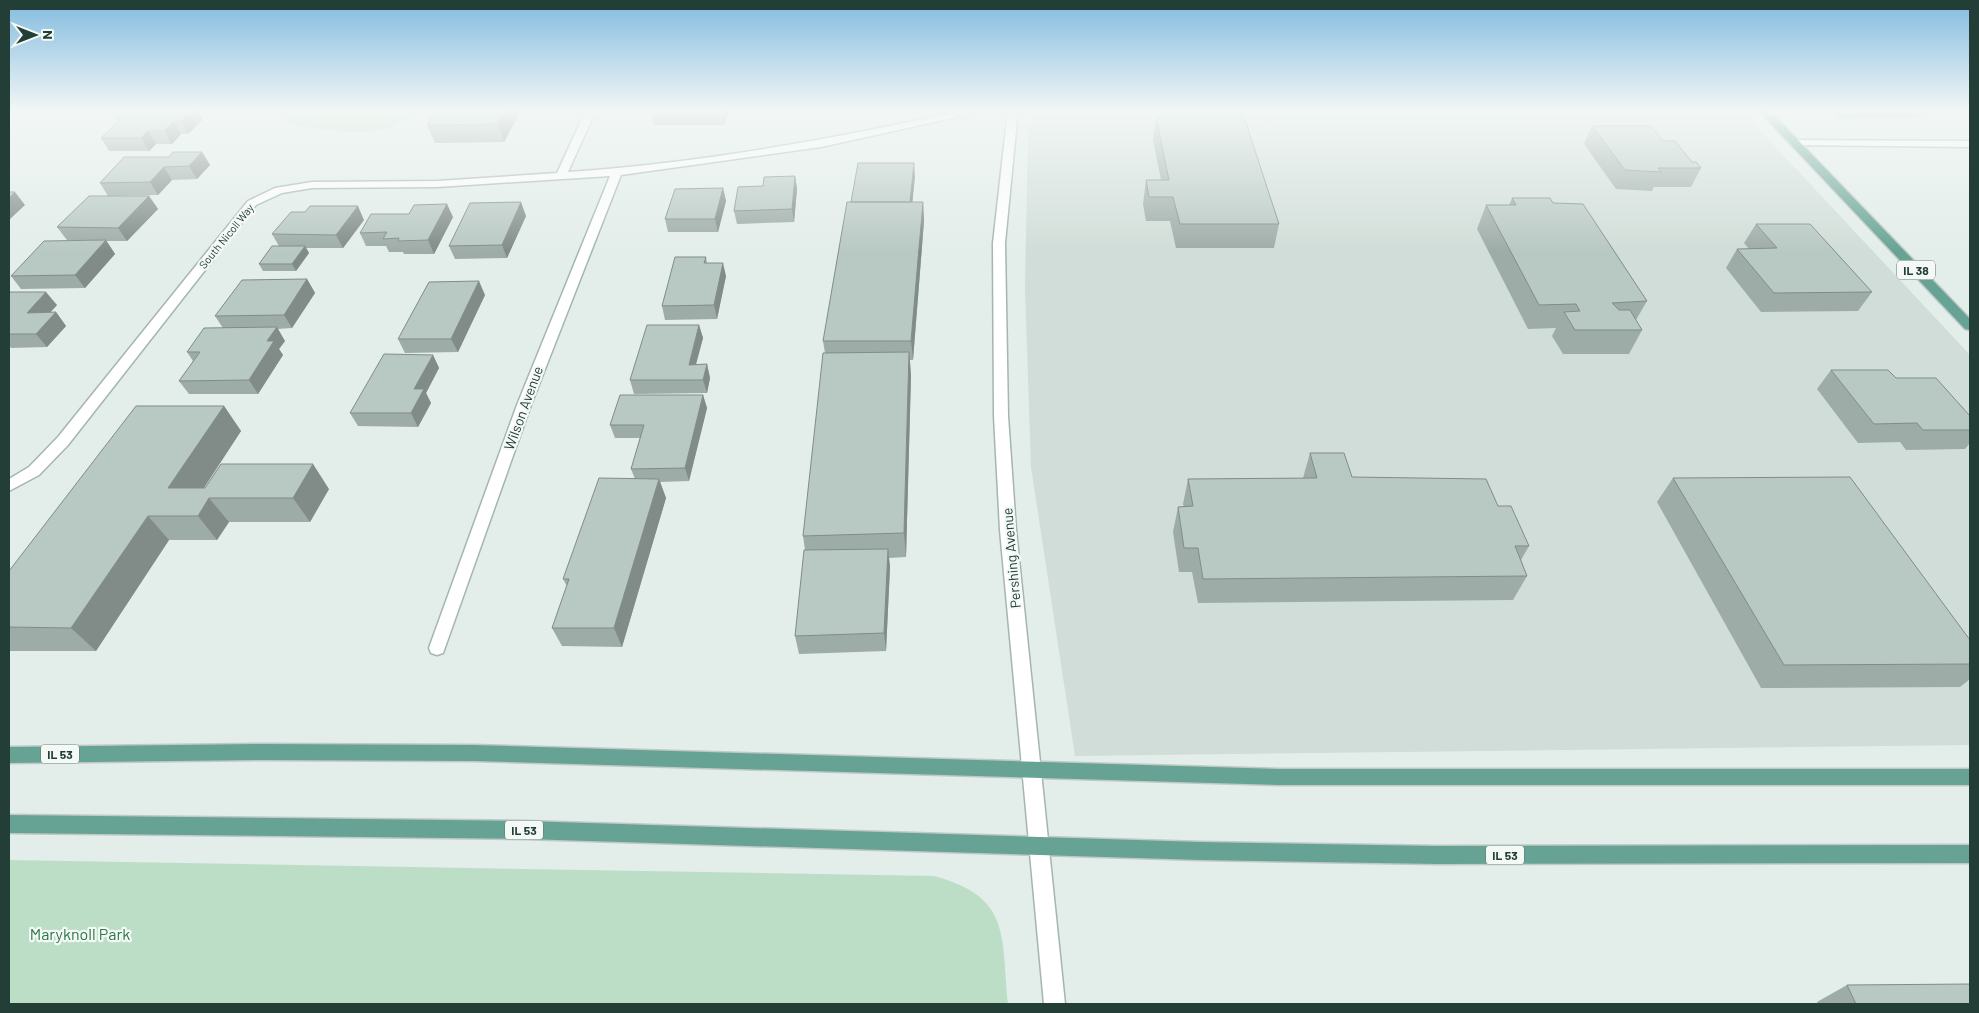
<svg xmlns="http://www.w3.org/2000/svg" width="1979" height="1013" font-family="Barlow,sans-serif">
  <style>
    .built { fill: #d1ddd8 }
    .green { fill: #bcdec6 }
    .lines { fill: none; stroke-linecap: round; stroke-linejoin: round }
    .minor-casing { stroke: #a5b5b0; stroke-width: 3 }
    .primary-casing { stroke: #c1c9c7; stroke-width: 3 }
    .minor { fill: #fff; fill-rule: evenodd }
    .primary { fill: #67a394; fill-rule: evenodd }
    .wall { fill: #9eaca7 }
    .shaded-wall { fill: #818c88 }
    .building { fill: #b8c8c2; stroke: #818c88 }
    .labels { text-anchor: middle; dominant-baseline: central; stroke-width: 4.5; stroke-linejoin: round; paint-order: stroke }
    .far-street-label { font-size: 11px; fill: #223e37; stroke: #f4f9f6 }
    .shield { fill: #f4f9f6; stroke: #617670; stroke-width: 1 }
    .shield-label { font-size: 12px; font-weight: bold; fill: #223e37 }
    .street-label { font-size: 14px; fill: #223e37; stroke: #f4f9f6 }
    .near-park-label { font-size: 16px; fill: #2c764a; stroke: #f4f9f6 }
  </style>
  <rect width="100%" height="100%" fill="#e3ede9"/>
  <!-- built -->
  <path class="built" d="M1036,110h705l229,245v390l-895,11 -44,-289 -6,-180 3,-156z"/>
  <!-- green -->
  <path class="green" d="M285,110h133c-31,34 -87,20 -127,15l-7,-6z
    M9,860l925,16c78,21 67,60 74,128h-999z"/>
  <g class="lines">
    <!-- minor casing -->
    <g class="minor-casing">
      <path id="minor" d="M586,110h10l-28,62c135,-9 268,-34 399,-62h22l-168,37 -200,28 -90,230 -88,248 -6,2 -6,-2 -2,-5 88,-243 93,-229 -173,11 -125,1 -30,5 -26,12 -188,240 -29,30 -30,16v-12l20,-12 29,-30 190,-236 27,-13 37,-6 125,-1 120,-8z
        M1008,110h10l-13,133 3,173 8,114 49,474h-21l-44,-474 -6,-114 -1,-173z
        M1795,140l175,1v6l-179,-2 -1,-2z"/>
    </g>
    <!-- primary casing -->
    <g class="primary-casing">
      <path id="primary" d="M1758,110h11l201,209v11l-5,-1z
        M264,744l210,1 805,24h691v16h-691l-805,-24 -210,-1 -255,3v-16z
        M9,815l516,6 676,21 236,4 533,-1v18l-533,1 -236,-4 -676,-21 -516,-6z"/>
    </g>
    <!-- minor -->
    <use href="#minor" class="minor"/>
    <!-- primary -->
    <use href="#primary" class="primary"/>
  </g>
  <!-- wall -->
  <path class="wall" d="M123,110h74l5,10 -14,14h-7l-9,10h-16l-7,7h-40l-8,-13 17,-16 -3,-5z
    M436,110h87l-5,1 1,3 -15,28 -69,1 -8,-18z
    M651,110h78l-5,15h-70z
    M1832,110h93l-4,7 -80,2z
    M1173,112l46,5 60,107 -5,24h-98l-6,-27h-24l-3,-17 3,-24h15l-8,-40 3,-23h16z
    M1592,126l71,15 38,27 -10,19h-37l-2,4 -36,-2 -32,-45z
    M202,152l8,13 -13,14 -25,1 -14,15 -50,1 -8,-13 69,-26z
    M795,176l2,13 -3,33 -57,2 -3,-13 29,-25z
    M915,176l-3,26h11l1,19 -11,139h-3l1,16 -5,181 -17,1 1,9 -4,84 -87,3 -4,-18 10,-86 -2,-14 22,-183 -2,-12z
    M723,188l3,13 -8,31h-50l-3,-13z
    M149,196l9,13 -31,32h-21l9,13 -30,34 -64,1 -10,-13 84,-36h-28l-10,-13z
    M1512,198l41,5 94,98 -11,19 6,10 -13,24h-66l-11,-18 4,-8 -28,1 -51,-100 9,-24h23z
    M526,216l-19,42 -52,1 -6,-13z
    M453,217l-19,37h-30l-1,-2h-14l-3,-6h-20l-6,-13z
    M364,220l-21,28h-37l3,5 -13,18h-33l-4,-7 20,-18 -7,-12z
    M1756,224l116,68 -14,19 -97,1 -35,-44 11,-19h12l-5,-6z
    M706,257l1,6 19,13 -9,43 -52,1 -3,-14z
    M307,279l8,14 -23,35 -15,1 8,12 -6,8 4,6 -25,39h-69l-10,-13 14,-20 -6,-9 36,-24 -8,-12z
    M9,292l48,13 -7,7h6l10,14 -19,21 -36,1 -2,-3z
    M485,295l-27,57 -53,1 -7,-14z
    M699,325l4,13 -7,27 11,-1 3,14 -3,15 -73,1 -4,-14z
    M433,355l6,13 -13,25 5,10 -13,24 -60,-1 -8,-13z
    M1831,370l65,8 74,38v27l-5,6 -59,1 -6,-8 -42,1 -41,-54z
    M703,395l4,13 -18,73 -29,1 6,16 -44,149 -60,-1 -10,-18 15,-42 -4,-7 72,-100 -4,-10 9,-31h-25l-5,-13z
    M224,406l17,25 -37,57 125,1 -19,33h-81l-12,18h-48l-73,111h-87v-80z
    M1310,453l42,24 146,29 31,40 -8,14 6,16 -14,24 -315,3 -6,-31h-13l-6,-40 5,-25h6l-1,-3 5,-25 115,-1z
    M1673,478l297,162v39l-10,8 -199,1 -104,-186z
    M1847,985l123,19h-152l-1,-2z"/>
  <!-- shaded-wall -->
  <path class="shaded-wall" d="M192,110h5l5,10 -14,14 -7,-13z
    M502,110h16l1,4 -15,28 -6,-18z
    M722,110h7l-5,15z
    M174,121l7,13 -9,10 -8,-13z
    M148,131l8,13 -7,7 -8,-13z
    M202,152l8,13 -13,14 -8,-13z
    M914,163l1,13 -4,40 -1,-14z
    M164,167l8,13 -14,15 -8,-13z
    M795,176l2,13 -3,33 -2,-13z
    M723,188l3,13 -8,31 -3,-13z
    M15,192l10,13 -16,15v-22z
    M149,196l9,13 -31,32 -9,-13z
    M521,202l5,14 -19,42 -5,-13z
    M923,202l1,19 -11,139 -2,-19z
    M447,204l6,13 -19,37 -6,-14z
    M358,206l6,14 -21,28 -7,-13z
    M106,240l9,14 -30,34 -10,-13z
    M305,246l4,7 -13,18 -4,-7z
    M723,263l3,13 -9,43 -3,-14z
    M307,279l8,14 -23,35 -8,-13z
    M479,281l6,14 -27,57 -7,-13z
    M46,292l11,13 -19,21 -11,-13z
    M56,312l10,14 -19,21 -11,-13z
    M699,325l4,13 -11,40 -3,-13z
    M277,327l8,14 -6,8 4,6 -25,39 -9,-14 18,-39z
    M909,352l2,24 -5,181 -2,-24z
    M433,355l6,13 -13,25 5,10 -13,24 -7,-14 3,-24z
    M707,364l3,14 -3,15 -4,-13z
    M703,395l4,13 -18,73 -4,-13z
    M224,406l17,25 -53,81 -20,-24z
    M313,464l16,25 -19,33 -17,-24z
    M659,479l7,19 -44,149 -8,-19z
    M209,498l20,24 -12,18 -19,-24z
    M148,516l21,24 -73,111 -25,-23z
    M888,549l2,18 -4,84 -2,-18z"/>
  <!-- building -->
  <path class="building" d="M123,110h69l-11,11h-7l-10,10h-16l-7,7h-40l21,-20 -7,-1z
    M436,110h69l-7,14 -71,1z
    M1173,112h45l1,5h25l35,107h-99l-7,-27h-24l-3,-17h23l-13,-63h18z
    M1592,126h59l12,15h12l17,21h4l5,6h-43l3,4 -36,-2z
    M173,152h29l-13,14 -25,1 -14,15 -50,1 24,-26h45z
    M858,163h56l-4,39h-59z
    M795,176l-3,33 -58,2 4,-24 25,-1 1,-9z
    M723,188l-8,31h-50l10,-30z
    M9,192h6l-6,6z
    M89,196h60l-31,32 -61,-1z
    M1512,198h38l3,5 30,1 64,97 -35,2 7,7h11l12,20h-67l-11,-18 16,-1 -4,-7 -37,1 -53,-100h30z
    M521,202l-19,43 -53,1 21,-43z
    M847,202h76l-12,139h-88z
    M447,204l-19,36 -30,1 1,-3 -16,1 4,-7 -27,1 11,-19h38l5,-9z
    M310,206h48l-22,29 -64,-1 19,-22h14z
    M1756,224h54l62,68 -98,1 -37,-44 40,-1z
    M106,240l-31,35 -64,1 33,-35z
    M272,246h33l-13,18h-33z
    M675,257h31l-2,6h19l-9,42 -52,1z
    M307,279l-23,36 -69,1 27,-36z
    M479,281l-28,58h-53l31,-57z
    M9,292h37l-19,21 29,-1 -20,22h-27z
    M647,325h52l-10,40 18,-1 -4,16h-73z
    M277,327l-10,14h7l-25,39 -70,1 21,-29h-13l17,-24z
    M909,352l-5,181 -101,3 20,-183z
    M384,354l49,1 -19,34h10l-13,24h-61z
    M1831,370h57l8,8h40l34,38v14h-47l-6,-7 -43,1z
    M620,395h83l-18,73 -54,1 13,-44h-34z
    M136,406h88l-56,82h37l16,-24h92l-20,34h-84l-11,18h-50l-77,112 -62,-1v-56z
    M1310,453h34l8,24 134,2 12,27h13l18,40h-14l12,30 -324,3 -5,-31h-14l-6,-41 15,-1 -5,-27 129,-1z
    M1850,477l120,163v24l-186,1 -111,-187z
    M599,478l60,1 -45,149h-62l17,-49h-6z
    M888,549l-4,84 -89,3 9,-86z
    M1970,984v20h-114l-9,-19z"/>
  <!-- sky -->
  <linearGradient id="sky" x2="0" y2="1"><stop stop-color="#83bbdf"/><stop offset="0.44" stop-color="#f2f7f5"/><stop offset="1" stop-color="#f2f7f5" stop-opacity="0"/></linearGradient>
  <rect width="1979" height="252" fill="url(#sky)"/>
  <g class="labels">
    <!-- far-street labels -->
    <g class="far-street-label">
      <text transform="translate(226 236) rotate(-51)">South Nicoll Way</text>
    </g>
    <!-- shield labels -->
    <g class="shield">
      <rect x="1897" y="260.5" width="38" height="19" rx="4"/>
      <rect x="41" y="744.5" width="38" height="19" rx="4"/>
      <rect x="505" y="820.5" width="38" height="19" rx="4"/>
      <rect x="1486" y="845.5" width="38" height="19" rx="4"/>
    </g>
    <g class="shield-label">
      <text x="1916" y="270">IL 38</text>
      <text x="60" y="754">IL 53</text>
      <text x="524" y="830">IL 53</text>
      <text x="1505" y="855">IL 53</text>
    </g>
    <!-- street labels -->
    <g class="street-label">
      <text transform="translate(523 408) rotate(-70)">Wilson Avenue</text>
      <text transform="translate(1011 558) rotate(-95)">Pershing Avenue</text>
    </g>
    <!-- near-park labels -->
    <g class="near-park-label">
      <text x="80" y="933">Maryknoll Park</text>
    </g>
  </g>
  <!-- border -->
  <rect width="1979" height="1013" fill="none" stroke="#223e37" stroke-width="20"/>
  <!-- north arrow -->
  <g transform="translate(35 35) rotate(90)" stroke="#f4f9f6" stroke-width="4" paint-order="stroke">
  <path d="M0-4L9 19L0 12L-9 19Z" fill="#223e37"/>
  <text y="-8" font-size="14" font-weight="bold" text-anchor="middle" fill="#223e37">N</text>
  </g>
</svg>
